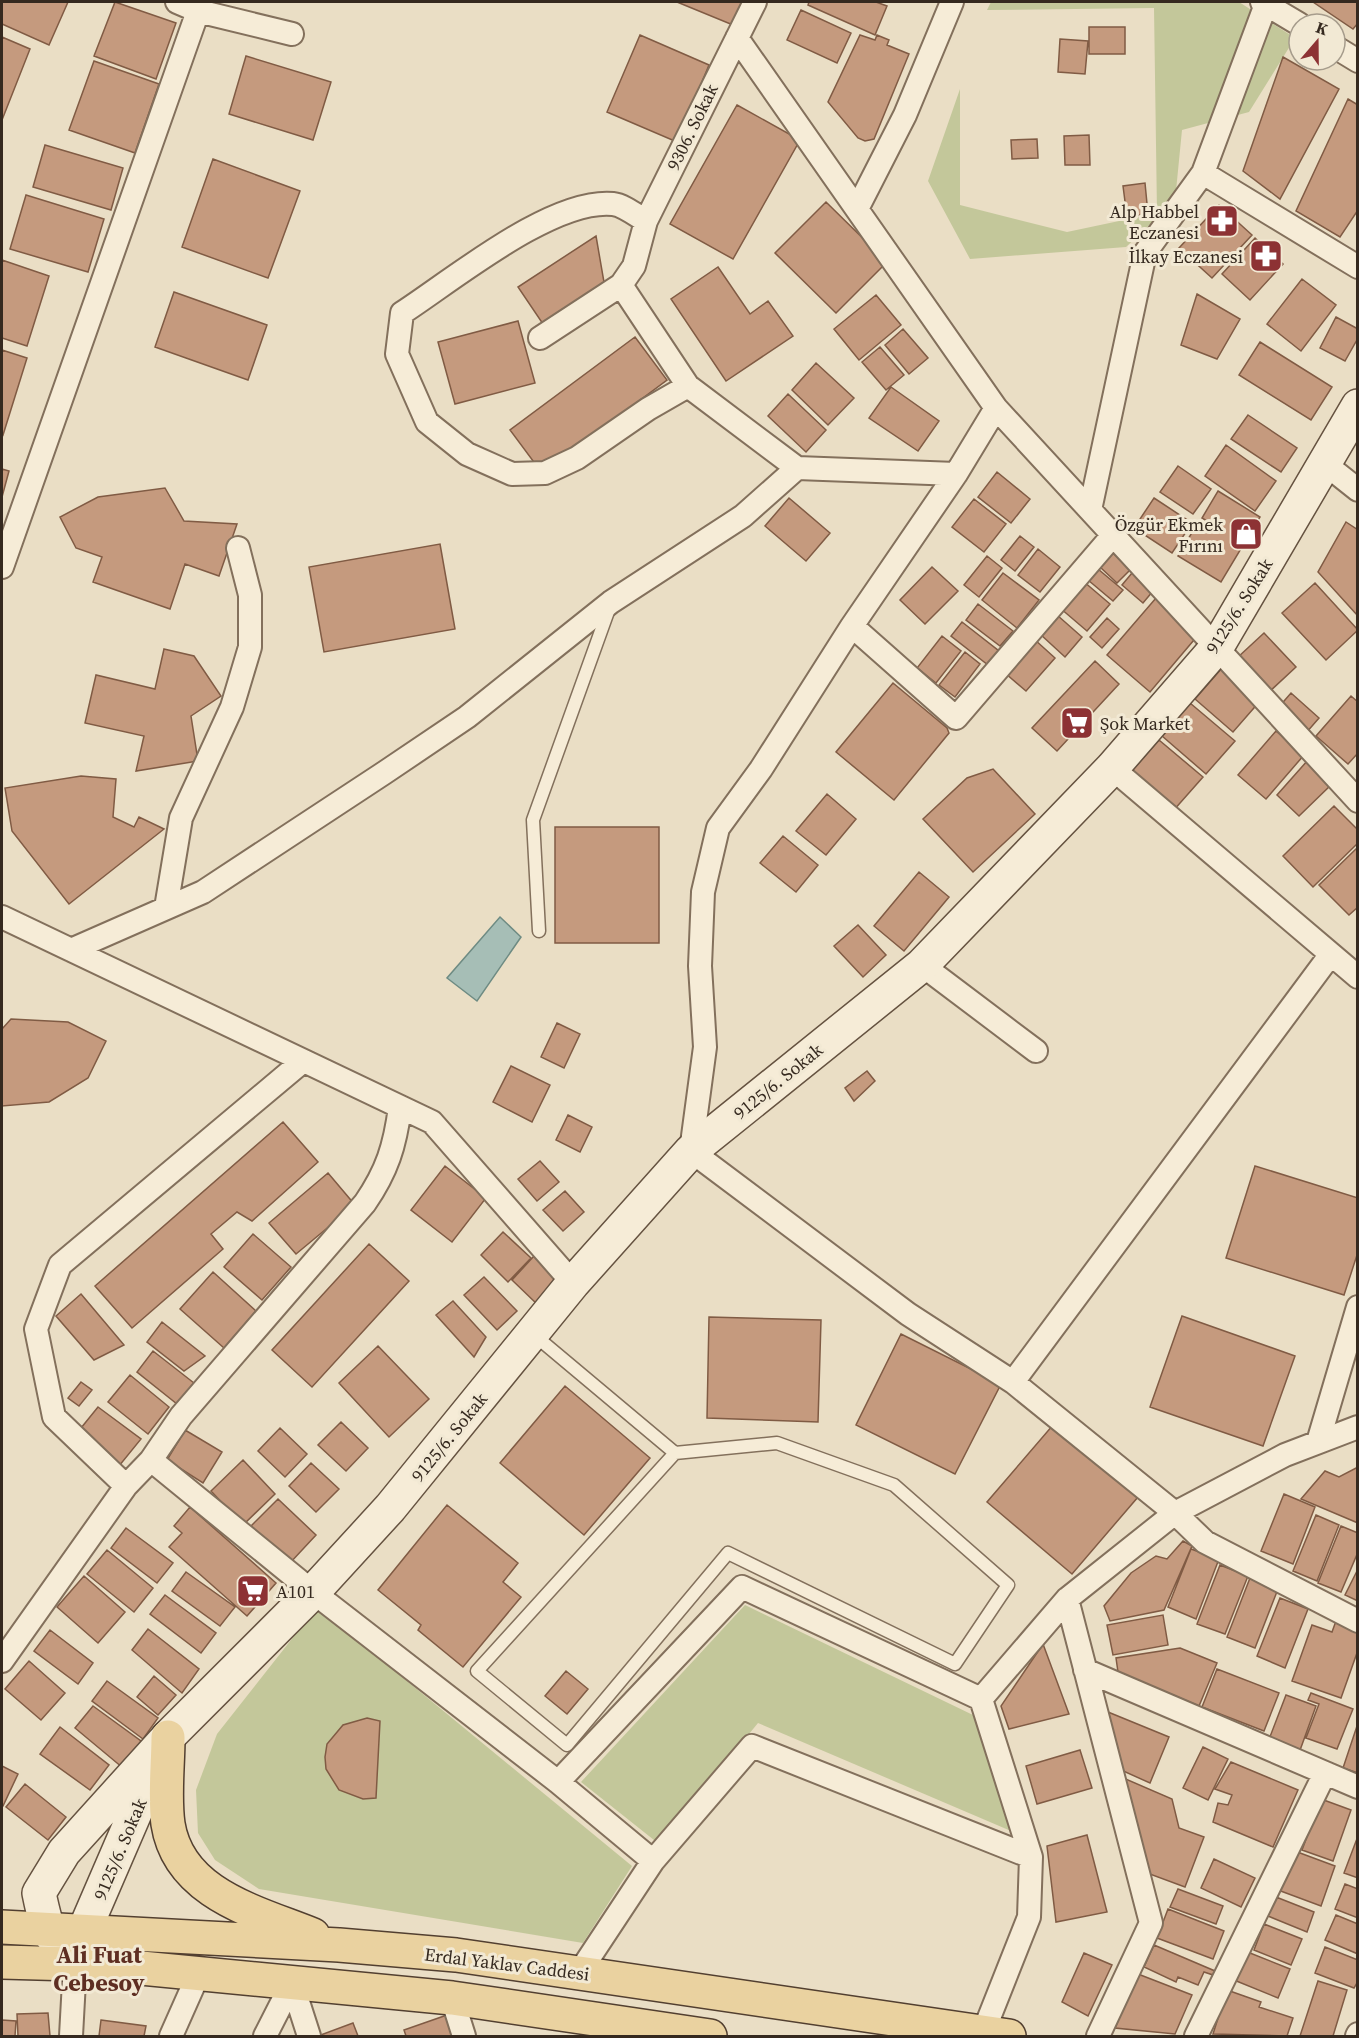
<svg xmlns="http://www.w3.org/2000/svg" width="1359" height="2038" font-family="'Source Serif 4',serif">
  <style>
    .green { fill: #c3c79a }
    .water { fill: #a6beb6; stroke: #6e8b83; stroke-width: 1.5 }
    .building { fill: #c59a7e; stroke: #805b44; stroke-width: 1.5 }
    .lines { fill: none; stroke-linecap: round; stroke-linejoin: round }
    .lane-casing { stroke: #83705c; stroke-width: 15 }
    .street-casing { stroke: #83705c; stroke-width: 26 }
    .secondary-casing { stroke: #655240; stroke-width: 36 }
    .primary-casing { stroke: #523f30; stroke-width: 36 }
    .lane { stroke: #f6ecd7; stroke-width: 12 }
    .street { stroke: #f6ecd7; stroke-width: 22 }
    .secondary { stroke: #f6ecd7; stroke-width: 33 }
    .primary { stroke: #ead2a0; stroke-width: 33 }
    .labels { text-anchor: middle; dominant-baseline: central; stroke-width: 6; stroke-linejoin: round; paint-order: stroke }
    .street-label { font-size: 18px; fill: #35291f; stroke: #f2e9d4 }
    .poi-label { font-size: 18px; fill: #35291f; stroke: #f2e9d4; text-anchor: end }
    .district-label { font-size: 24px; font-weight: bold; fill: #5e2e22; stroke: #f2e9d4 }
  </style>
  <rect width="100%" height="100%" fill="#eadec5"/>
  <!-- green -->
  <path class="green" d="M991,2h248l56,36 -46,74 -67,18 -7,71 -49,46 -156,12 -42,-78 32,-92v116l107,27 90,-19 -3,-205 -167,2z
    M745,1605l228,110 38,116 -253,-108 -99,121 -78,-62z
    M317,1607l315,259 -49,77 -324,-54 -44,-29 -17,-27 -2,-43 21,-56z"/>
  <!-- water -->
  <path class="water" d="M500,917l21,20 -44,64 -30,-23z"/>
  <!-- building -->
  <path class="building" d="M2,2h66l-19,43 -47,-21z
    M115,2l61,21 -20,56 -62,-23z
    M677,2h66l-10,23z
    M809,2h67l11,4 -12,29 -67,-30z
    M1313,2h45v21l-5,6z
    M801,10l50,23 -14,30 -50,-23z
    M1089,27h36v27h-36z
    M640,35l69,30 -32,77 -70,-30z
    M860,35l15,5 2,-5 12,5 -2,5 22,9 -35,85 -9,2 -7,-3 -30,-36z
    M2,37l28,12 -28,71z
    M1060,39l28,2 -3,33 -27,-2z
    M246,56l85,26 -18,58 -84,-26z
    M1283,57l56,32 -59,110 -37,-28z
    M94,61l65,23 -24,69 -66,-23z
    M1348,99l10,6v105l-18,27 -44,-26z
    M737,105l63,35 -67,119 -63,-35z
    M1089,135l1,30h-25l-1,-29z
    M1037,139l1,19 -26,1 -1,-19z
    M45,145l78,23 -12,42 -78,-23z
    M213,159l87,32 -32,87 -86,-31z
    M1145,183l3,31 -21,3 -4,-31z
    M26,195l78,24 -16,53 -78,-23z
    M826,202l61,60 -51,51 -61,-60z
    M1219,205l33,30 -40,43 -33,-30z
    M596,236l9,52 -60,39 -27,-40z
    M1255,238l28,26 -33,36 -28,-26z
    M2,260l47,16 -22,70 -25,-8z
    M718,267l32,47 18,-13 25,35 -67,45 -55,-82z
    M1302,279l34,26 -35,46 -34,-27z
    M174,292l93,33 -19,55 -93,-33z
    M1197,294l43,25 -23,40 -36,-14z
    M876,295l25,30 -42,35 -25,-31z
    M1336,317l22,12v9l-13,23 -25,-13z
    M518,321l17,62 -80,21 -17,-62z
    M903,329l25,29 -19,16 -24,-29z
    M635,337l32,43 -125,93 -32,-43z
    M1260,342l72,45 -21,33 -72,-45z
    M880,347l24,28 -18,15 -24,-28z
    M2,350l25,8 -24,77 -1,-1z
    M816,363l38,35 -26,27 -36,-35z
    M891,387l48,34 -21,30 -49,-33z
    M788,394l38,36 -20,22 -38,-36z
    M1248,415l49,33 -16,24 -50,-33z
    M1226,445l50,36 -21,30 -50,-35z
    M1178,466l33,23 -18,25 -33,-22z
    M2,469l7,2 -7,26z
    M997,472l33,27 -19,24 -33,-26z
    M165,488l19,33 53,3 -18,52 -34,-12 -15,45 -77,-27 9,-25 -26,-9 -16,-31 38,-20z
    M1218,491l42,26 -39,65 -43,-26 16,-27 6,4 7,-12 -5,-3z
    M789,498l41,35 -24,28 -41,-35z
    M1154,498l38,25 -20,30 -38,-25z
    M974,499l32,25 -22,28 -32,-25z
    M1346,522l12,8v86l-40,-44z
    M1020,536l14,11 -19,24 -14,-11z
    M440,544l15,85 -131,23 -15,-85z
    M1038,549l22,18 -20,25 -22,-17z
    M1113,553l17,17 -13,13 -17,-16z
    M987,556l15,12 -23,29 -15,-12z
    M932,567l26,24 -33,33 -25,-24z
    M1098,569l25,21 -10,11 -25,-21z
    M1003,573l36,27 -22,28 -35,-28z
    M1132,573l21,18 -10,12 -21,-18z
    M1083,581l27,23 -23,27 -27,-23z
    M1315,583l43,47 -32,30 -44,-47z
    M1156,598l43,36 -49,58 -43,-37z
    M978,604l35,27 -13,15 -34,-26z
    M1057,615l25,22 -17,20 -25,-23z
    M1107,618l12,11 -17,19 -12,-11z
    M962,622l37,29 -11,14 -37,-29z
    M1264,633l32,34 -28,26 -31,-35z
    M942,636l19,15 -25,32 -19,-15z
    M1034,639l21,19 -29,33 -21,-18z
    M164,649l30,7 27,40 -30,20 7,45 -62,10 8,-35 -59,-13 11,-48 59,14z
    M965,652l15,12 -25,33 -16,-12z
    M1095,661l24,23 -62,67 -25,-23z
    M1222,668l38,33 -27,31 -38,-33z
    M893,683l54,45 2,5 -55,67 -58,-48z
    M1291,693l28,25 -13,15 -28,-25z
    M1351,696l7,6v51l-10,11 -32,-28z
    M1190,703l45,38 -29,33 -44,-38z
    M1276,731l28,24 -38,44 -28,-24z
    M1159,740l44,37 -30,34 -44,-37z
    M1308,760l27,21 -36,35 -22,-21z
    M993,769l42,45 -62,58 -50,-53 44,-41z
    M81,776l35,3 -3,38 21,10 5,-10 25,12 -95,75 -57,-73 -7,-43z
    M827,794l29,25 -30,36 -30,-24z
    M1334,806l24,24v13l-45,44 -30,-31z
    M555,827h104v116h-104z
    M783,836l35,29 -22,27 -36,-29z
    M1358,847v60l-9,8 -30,-30z
    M919,872l30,25 -45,54 -30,-25z
    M858,925l28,30 -23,22 -29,-31z
    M11,1019l57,3 38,19 -18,37 -39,24 -47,4v-77z
    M557,1023l23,11 -16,34 -23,-11z
    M511,1066l39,19 -18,37 -39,-20z
    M867,1071l8,10 -21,20 -9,-13z
    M568,1115l24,12 -12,25 -24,-12z
    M283,1122l35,40 -66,59 -15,-9 -26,22 12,15 -91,79 -37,-42z
    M540,1161l19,21 -22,19 -19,-22z
    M445,1166l41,32 -34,44 -41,-32z
    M1255,1166l103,32v54l-14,43 -118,-37z
    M328,1173l27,32 -59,49 -27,-31z
    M565,1191l19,21 -21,19 -20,-21z
    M503,1232l28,26 -23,24 -27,-27z
    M253,1234l38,33 -29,33 -38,-33z
    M369,1244l40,37 -97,106 -40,-37z
    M534,1256l28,27 -23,23 -27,-26z
    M213,1272l43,39 -32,37 -44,-39z
    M484,1277l33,34 -20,19 -33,-35z
    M81,1294l43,51 -30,15 -38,-44z
    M453,1301l33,36 -12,20 -38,-42z
    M1182,1316l113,40 -32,90 -113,-39z
    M709,1317l112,3 -3,102 -111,-4z
    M162,1322l43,34 -21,15 -37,-29z
    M901,1334l100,50 -46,90 -99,-49z
    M378,1346l51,53 -40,38 -50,-54z
    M153,1351l41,32 -17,21 -40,-32z
    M130,1375l39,32 -21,27 -40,-32z
    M81,1382l11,8 -13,16 -11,-8z
    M565,1386l85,72 -66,77 -84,-72z
    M98,1407l43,32 -22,27 -42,-33z
    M341,1422l27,26 -22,23 -28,-26z
    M1053,1425l85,72 -66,77 -85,-72z
    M280,1428l27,26 -22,23 -27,-26z
    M185,1430l37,22 -19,31 -36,-23z
    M243,1460l32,34 -32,31 -32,-34z
    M311,1463l28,26 -23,23 -27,-26z
    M1358,1467v56l-57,-24 24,-28 14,6z
    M1284,1494l31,13 -22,57 -32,-13z
    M278,1499l38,36 -26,28 -39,-37z
    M447,1505l71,58 -15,19 18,15 -58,70 -45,-37 3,-5 -43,-35z
    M190,1507l86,76 -29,33 -78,-69 13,-14 -8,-7z
    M1316,1515l23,10 -22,56 -24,-10z
    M1341,1526l17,7v19l-17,40 -23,-9z
    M126,1528l47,35 -16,20 -46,-35z
    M1183,1541l9,5 -28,64 -54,11 -6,-15 27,-33 25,-17 11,3z
    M1191,1549l28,10 -23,60 -28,-12z
    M107,1550l46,38 -19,24 -47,-38z
    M1220,1565l28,11 -23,58 -28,-10z
    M1358,1569v32l-13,-6z
    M186,1572l49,35 -15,19 -48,-35z
    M84,1576l41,36 -27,31 -41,-36z
    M1250,1578l28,11 -23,59 -28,-11z
    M165,1595l51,38 -15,20 -51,-39z
    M1280,1598l28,11 -23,59 -28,-12z
    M1163,1615l5,30 -55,10 -6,-30z
    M1336,1621l22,8v21l-17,48 -49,-17 20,-56 20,7z
    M148,1629l51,40 -17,24 -50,-43z
    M50,1630l43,33 -15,21 -44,-33z
    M1043,1644l26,70 -60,15 -8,-23z
    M1180,1648l37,15 -18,43 -81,-34 -2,-14z
    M29,1661l36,32 -24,27 -36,-31z
    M1217,1669l62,24 -15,38 -62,-24z
    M566,1671l22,18 -21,25 -22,-18z
    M154,1676l22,19 -18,20 -21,-18z
    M107,1681l51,37 -15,21 -51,-38z
    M1311,1693l42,16 -16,40 -31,-11 13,-34 -11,-4z
    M1286,1695l30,11 -17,47 -31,-11z
    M93,1706l48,35 -18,27 -48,-40z
    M1108,1712l61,25 -19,46 -29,-13z
    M367,1718l13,3 -4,77 -13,1 -24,-9 -13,-21 -1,-12 2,-13 16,-19z
    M1358,1723v50l-15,-5z
    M60,1727l49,38 -19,25 -50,-36z
    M1203,1747l25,12 -20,41 -25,-12z
    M1080,1750l12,38 -55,16 -11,-38z
    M1231,1762l67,28 -25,57 -60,-25 5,-19 10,2 4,-10 -17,-6z
    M2,1766l16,8 -15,32h-1z
    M1121,1777l51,22 7,29 25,9 -19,50 -38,-14z
    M25,1784l41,33 -18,23 -42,-33z
    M1321,1799l30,11 -18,51 -31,-11z
    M1087,1835l20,77 -51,10 -9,-76z
    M1358,1836v42l-14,-5z
    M1292,1850l43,16 -14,40 -43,-16z
    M1214,1859l41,19 -14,29 -40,-19z
    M1345,1884l13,5v29l-23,-9z
    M1178,1889l45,17 -7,18 -46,-17z
    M1276,1897l38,15 -7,20 -39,-16z
    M1168,1909l56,22 -11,28 -56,-21z
    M1336,1915l22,9v30l-33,-14z
    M1264,1924l38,15 -11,26 -37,-15z
    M1154,1945l61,26 -2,4 -9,-3 -6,13 -20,-8 -2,5 -32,-15z
    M1325,1947l33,13v21l-4,7 -39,-15z
    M1245,1951l45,18 -12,29 -44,-18z
    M1084,1953l28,12 -24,51 -26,-14z
    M1138,1974l54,21 -17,39 -60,-6z
    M1318,1981l29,9 -14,46h-33z
    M1227,1990l34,12 -2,5 34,11 -6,18 -74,-2z
    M48,2013l2,23h-32l-1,-22z
    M447,2015l8,21h-49l-2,-6z
    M2,2020l14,1 -1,15h-13z
    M101,2020l45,6 -2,10h-45z
    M353,2023l5,13h-40z"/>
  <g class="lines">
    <!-- lane casing -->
    <g class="lane-casing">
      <path id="lane" d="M539,931l-6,-111 77,-214
        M533,1334l142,119 102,-10 117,42 114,100 -53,79 -227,-111 -161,192 -90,-74 198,-218"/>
    </g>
    <!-- street casing -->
    <g class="street-casing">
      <path id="street" d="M177,2l21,9 94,23
        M755,2l-109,219c-10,-6 -23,-16 -33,-17 -61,-6 -160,76 -211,109l-5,41 30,68 40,32 45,20 33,-1 32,-15 71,-49 40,-23 109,82
        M1262,2l37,22
        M737,38l259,370 362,393
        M1335,47l23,14
        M1203,173l155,94
        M857,209l48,-94 47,-113
        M621,285l67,101
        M540,338l81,-53 13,-19 12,-45
        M996,408l-40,66 -104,152 -91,143 -43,59 -15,64 -3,74 5,81 -14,104 217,163 105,68 162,131 30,29 153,79
        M1324,463l34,27
        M1090,510l55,-257 58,-80 63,-169
        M2,567l196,-556
        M852,626l104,92 158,-184
        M1112,768l246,209
        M166,908l15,-90 51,-111 18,-60v-52l-12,-47
        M2,917l430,205 141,161
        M71,950l132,-58 181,-119 83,-56 144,-115 132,-86 54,-48 159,6
        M922,965l114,86
        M1013,1382l318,-428
        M1318,1442l40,-135
        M151,1460l162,132 245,190 184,-195 239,112 86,-100 108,-86 110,-58 73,-28
        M126,1486l-72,-69 -18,-88 24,-64 243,-204
        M1067,1599l84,324 -53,113
        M2,1661l124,-175 25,-26 30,-44 184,-213c22,-32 30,-57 35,-96
        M1085,1670l273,117
        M981,1699l50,158 -2,60 -46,116
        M558,1782l95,79 -74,112
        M653,1861l99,-115 279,111
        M292,1983l17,53
        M452,1998l12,38
        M71,2036l4,-73
        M171,2036l28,-63
        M265,2036l27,-53
        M1196,2036l129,-263
        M1357,2036l1,-2"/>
    </g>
    <!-- secondary casing -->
    <g class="secondary-casing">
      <path id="secondary" d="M59,1942l25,-11 73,-169
        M107,1963c-53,-20 -56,-11 -68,-70l25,-41 104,-115 145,-145 77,-84 183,-225 118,-132 231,-186 190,-197 105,-121 141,-241"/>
    </g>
    <!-- primary casing -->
    <g class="primary-casing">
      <path id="primary" d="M168,1737c0,28 -4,59 0,87 11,70 88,88 145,111
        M2,1927l337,18 117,10 553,81
        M2,1962l108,3 342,33 258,38"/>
    </g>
    <!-- lane -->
    <use href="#lane" class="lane"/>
    <!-- street -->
    <use href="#street" class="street"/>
    <!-- secondary -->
    <use href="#secondary" class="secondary"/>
    <!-- primary -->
    <use href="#primary" class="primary"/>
  </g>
  <!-- icons -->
  <defs>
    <g id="pharmacy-square" transform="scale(1.725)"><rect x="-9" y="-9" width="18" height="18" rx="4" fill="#8d3234" stroke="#f2e9d4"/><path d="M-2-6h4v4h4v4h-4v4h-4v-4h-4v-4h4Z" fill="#fff"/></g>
    <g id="shop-square" transform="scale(1.725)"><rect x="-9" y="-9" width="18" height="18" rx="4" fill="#8d3234" stroke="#f2e9d4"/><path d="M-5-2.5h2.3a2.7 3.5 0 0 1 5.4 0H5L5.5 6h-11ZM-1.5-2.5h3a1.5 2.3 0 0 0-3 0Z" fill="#fff"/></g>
    <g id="supermarket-square" transform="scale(1.725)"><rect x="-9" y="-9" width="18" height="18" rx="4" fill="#8d3234" stroke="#f2e9d4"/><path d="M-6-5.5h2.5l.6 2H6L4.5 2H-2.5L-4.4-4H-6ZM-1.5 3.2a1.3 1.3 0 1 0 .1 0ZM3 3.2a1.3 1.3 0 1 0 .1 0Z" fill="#fff"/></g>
  </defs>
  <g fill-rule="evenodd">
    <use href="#pharmacy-square" x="1222" y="221"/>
    <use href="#pharmacy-square" x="1266" y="256"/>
    <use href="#shop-square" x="1246" y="534"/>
    <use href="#supermarket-square" x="1077" y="723"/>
    <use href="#supermarket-square" x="253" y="1591"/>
  </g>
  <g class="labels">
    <!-- street labels -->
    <g class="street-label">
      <text transform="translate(692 127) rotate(-64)">9306. Sokak</text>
      <text transform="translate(1239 606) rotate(-58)">9125/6. Sokak</text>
      <text transform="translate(778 1081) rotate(-39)">9125/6. Sokak</text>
      <text transform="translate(449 1437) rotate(-51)">9125/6. Sokak</text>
      <text transform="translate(120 1849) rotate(-67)">9125/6. Sokak</text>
      <text transform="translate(507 1964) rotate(7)">Erdal Yaklav Caddesi</text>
    </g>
    <!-- poi labels -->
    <g class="poi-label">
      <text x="1199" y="211">Alp Habbel<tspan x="1199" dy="21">Eczanesi</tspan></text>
      <text x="1243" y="256">İlkay Eczanesi</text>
      <text x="1223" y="524">Özgür Ekmek<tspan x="1223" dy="21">Fırını</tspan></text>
      <text x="1100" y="723" text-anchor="start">Şok Market</text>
      <text x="276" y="1591" text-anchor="start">A101</text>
    </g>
    <!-- district labels -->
    <g class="district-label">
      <text x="99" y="1954">Ali Fuat<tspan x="99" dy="28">Cebesoy</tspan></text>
    </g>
  </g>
  <!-- border -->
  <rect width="1359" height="2038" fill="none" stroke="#35291f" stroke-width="6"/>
  <!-- north arrow -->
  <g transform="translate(1317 42) rotate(20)"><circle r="28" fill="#f2e9d4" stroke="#a69c8c" stroke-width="1.5"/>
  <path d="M0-4.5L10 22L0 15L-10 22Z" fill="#8d3234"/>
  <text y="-9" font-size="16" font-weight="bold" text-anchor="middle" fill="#35291f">K</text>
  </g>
</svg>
